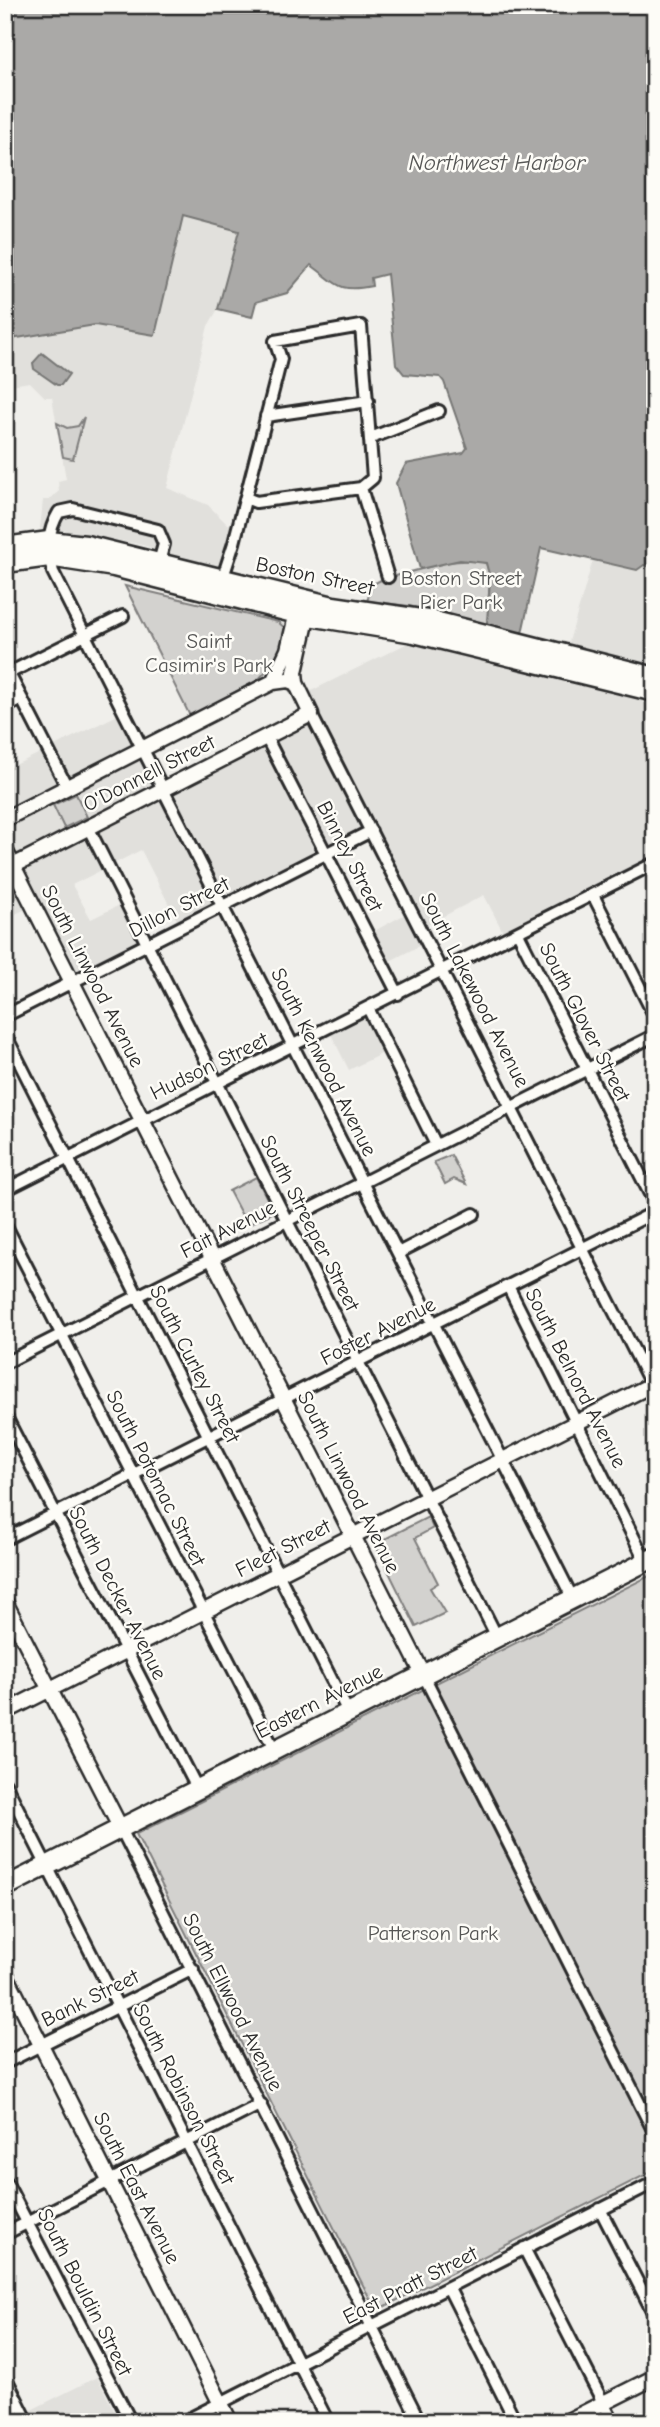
<svg xmlns="http://www.w3.org/2000/svg" width="660" height="2427" font-family="'Comic Neue',sans-serif">
  <style>
    .built { fill: #e1e0dc }
    .green { fill: #d3d2cf; stroke: #7f7e7d; stroke-width: 2 }
    .water { fill: #aaa9a7; stroke: #777775; stroke-width: 2 }
    .lines { fill: none; stroke-linecap: round; stroke-linejoin: round }
    .minor-casing { stroke: #2b2b2b; stroke-width: 16 }
    .tertiary-casing { stroke: #2b2b2b; stroke-width: 19 }
    .primary-casing { stroke: #2b2b2b; stroke-width: 23 }
    .minor { stroke: #fdfcf7; stroke-width: 10 }
    .tertiary { stroke: #fdfcf7; stroke-width: 14 }
    .primary { stroke: #fdfcf7; stroke-width: 18 }
    .labels { text-anchor: middle; dominant-baseline: central; stroke-width: 5; stroke-linejoin: round; paint-order: stroke }
    .street-label { font-size: 21px; fill: #2b2b2b; stroke: #fdfcf7 }
    .park-label { font-size: 21px; fill: #555554; stroke: #fdfcf7 }
    .water-label { font-size: 23px; font-style: italic; fill: #575756; stroke: #fdfcf7 }
  </style>
  <rect width="100%" height="100%" fill="#f0efeb"/>
  <filter id="ink" filterUnits="userSpaceOnUse"><feTurbulence type="fractalNoise" baseFrequency=".0143" numOctaves="2"/><feDisplacementMap in="SourceGraphic" scale="14" xChannelSelector="R" yChannelSelector="G"/><feConvolveMatrix kernelMatrix="1 2 1 2 8 2 1 2 1" color-interpolation-filters="sRGB"/></filter>
  <g filter="url(#ink)">
    <!-- built -->
    <path class="built" d="M183,216l56,15 -21,78 -10,17 -41,162 41,17 19,19 6,1 -13,45 -78,-25 -81,-15 -21,-1 3,-29h6l10,-9 -1,-10 8,-2 -14,-82h-7l-15,-15 -25,4v-46l90,-15 60,10z
      M593,560l43,10 8,-5 11,3v293l-150,75 -21,-41 -63,33 6,14 -45,23 -15,-30 44,-24 -40,-81 -190,98 -40,-78 -69,35 19,34 35,-17 22,43 -76,37 -38,-77 -29,14v-149l119,-58 35,72 135,-68 5,-6 -4,-11 133,-66 135,29z
      M366,1004l23,46 -40,20 -22,-44z
      M97,2377l23,45h-85l-6,-11z"/>
    <!-- green -->
    <path class="green" d="M84,417l-11,42 -10,-2 -6,-34 10,5 11,-2z
      M475,560l11,3 4,14 -3,48 -78,-19 -42,-5 6,-17 8,-4 66,-18z
      M125,586l153,36 8,7 -8,29 -20,22 -68,36z
      M76,794l11,23 -23,11 -11,-23z
      M451,1155l15,29 -12,-5 -9,5 -11,-22z
      M256,1177l18,35 -27,13 -18,-34z
      M428,1517l5,11 -18,10 23,45 -8,5 15,25 -29,14 -41,-83z
      M655,1573v597l-279,141 -240,-477z"/>
    <!-- water -->
    <path class="water" d="M5,5h650v563l-11,-3 -7,5 -96,-22 -19,85 -35,-8 3,-47 -4,-15 -26,-3 -40,9 -24,-86 10,-19 57,-11 4,-5 -23,-66 -4,-5 -36,-3 -8,-10 -9,-90 -16,4 1,8c-35,7 -34,-2 -61,-21l-24,28 -31,9 -4,15 -34,-8 21,-78 -56,-15 -28,119 -60,-10 -90,15z
      M42,353l27,21 -8,11h-4l-23,-16 -1,-6z"/>
    <g class="lines">
      <!-- minor casing -->
      <g class="minor-casing">
        <path id="minor" d="M266,416l102,-15
          M371,438l68,-27
          M361,488l27,89
          M159,562l5,-18 -6,-14 -85,-21 -14,3c-12,20 -12,38 -6,60l520,1027
          M221,583l13,-40 43,-168 4,-16 -6,-18 86,-15 12,152 -12,10 -105,14 -10,-4
          M5,666l62,121
          M9,673l114,-57
          M5,707l17,-8
          M311,714l344,678
          M266,737l132,257
          M88,827l409,810
          M593,895l62,122
          M518,933l137,271
          M368,1008l68,137
          M5,1016l366,-185
          M5,1034l343,678
          M5,1190l650,-327
          M5,1224l269,525
          M398,1253l76,-39
          M508,1286l138,276
          M5,1363l650,-328
          M5,1415l192,373
          M5,1539l650,-327
          M423,1674l232,460
          M5,1783l323,639
          M120,1827l300,595
          M5,2063l188,-94
          M5,2180l126,242
          M600,2209l55,107
          M5,2234l256,-130
          M524,2248l89,174
          M448,2287l68,135
          M5,2376l23,46
          M183,2422l472,-240"/>
      </g>
      <!-- tertiary casing -->
      <g class="tertiary-casing">
        <path id="tertiary" d="M273,682l15,-32 11,-46
          M5,819l268,-137 15,-2 8,3
          M5,850l418,824
          M6,866h7l298,-152 -15,-31 -1,-11 15,-67
          M5,1602l115,225
          M5,1712l650,-329
          M5,1973l225,449
          M566,2422l89,-45"/>
      </g>
      <!-- primary casing -->
      <g class="primary-casing">
        <path id="primary" d="M5,547l44,-6 37,4 247,61 101,15 221,56
          M5,563l44,-6 65,10 183,47 117,19 241,59
          M5,1887l650,-330"/>
      </g>
      <!-- minor -->
      <use href="#minor" class="minor"/>
      <!-- tertiary -->
      <use href="#tertiary" class="tertiary"/>
      <!-- primary -->
      <use href="#primary" class="primary"/>
    </g>
  </g>
  <g class="labels">
    <!-- street labels -->
    <g class="street-label">
      <text transform="translate(315 576) rotate(12)">Boston Street</text>
      <text transform="translate(149 773) rotate(-27)">O'Donnell Street</text>
      <text transform="translate(350 856) rotate(63)">Binney Street</text>
      <text transform="translate(179 907) rotate(-27)">Dillon Street</text>
      <text transform="translate(93 976) rotate(63)">South Linwood Avenue</text>
      <text transform="translate(475 990) rotate(63)">South Lakewood Avenue</text>
      <text transform="translate(585 1022) rotate(63)">South Glover Street</text>
      <text transform="translate(324 1062) rotate(63)">South Kenwood Avenue</text>
      <text transform="translate(209 1066) rotate(-26)">Hudson Street</text>
      <text transform="translate(310 1223) rotate(63)">South Streeper Street</text>
      <text transform="translate(228 1229) rotate(-27)">Fait Avenue</text>
      <text transform="translate(378 1331) rotate(-27)">Foster Avenue</text>
      <text transform="translate(195 1364) rotate(63)">South Curley Street</text>
      <text transform="translate(576 1378) rotate(63)">South Belnord Avenue</text>
      <text transform="translate(156 1478) rotate(63)">South Potomac Street</text>
      <text transform="translate(349 1482) rotate(63)">South Linwood Avenue</text>
      <text transform="translate(283 1548) rotate(-27)">Fleet Street</text>
      <text transform="translate(118 1593) rotate(63)">South Decker Avenue</text>
      <text transform="translate(319 1701) rotate(-27)">Eastern Avenue</text>
      <text transform="translate(90 1998) rotate(-26)">Bank Street</text>
      <text transform="translate(233 2002) rotate(63)">South Ellwood Avenue</text>
      <text transform="translate(184 2094) rotate(63)">South Robinson Street</text>
      <text transform="translate(137 2188) rotate(63)">South East Avenue</text>
      <text transform="translate(410 2285) rotate(-27)">East Pratt Street</text>
      <text transform="translate(85 2292) rotate(63)">South Bouldin Street</text>
    </g>
    <!-- park labels -->
    <g class="park-label">
      <text x="461" y="578">Boston Street<tspan x="461" dy="24">Pier Park</tspan></text>
      <text x="209" y="641">Saint<tspan x="209" dy="24">Casimir's Park</tspan></text>
      <text x="433" y="1933">Patterson Park</text>
    </g>
    <!-- water labels -->
    <g class="water-label">
      <text x="497" y="162">Northwest Harbor</text>
    </g>
  </g>
  <!-- margin -->
  <rect width="660" height="2427" fill="none" stroke="#fdfcf7" stroke-width="28"/>
  <rect x="14" y="14" width="632" height="2399" fill="none" stroke="#2b2b2b" stroke-width="2.5" filter="url(#ink)"/>
</svg>
